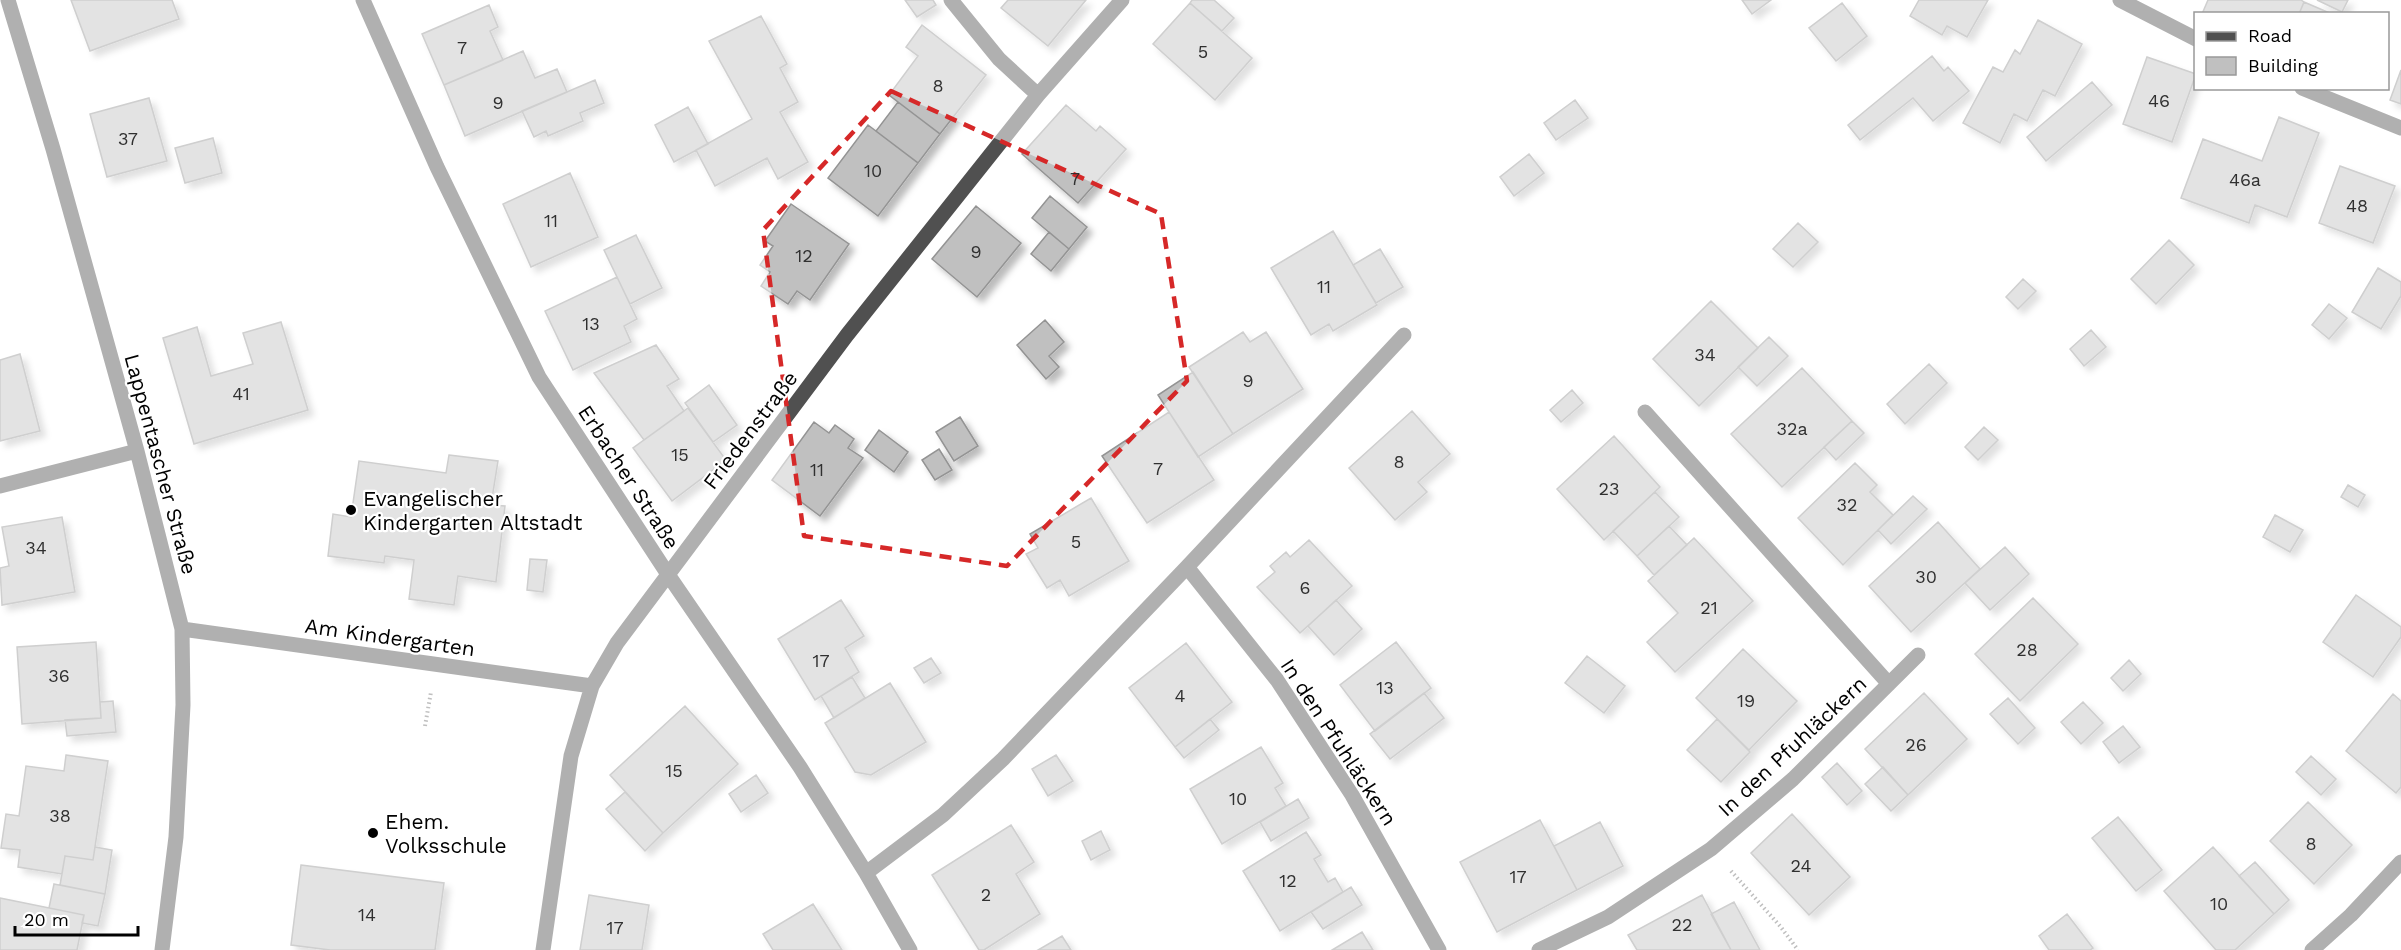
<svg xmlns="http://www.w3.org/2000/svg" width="2401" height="950" font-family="'Work Sans',sans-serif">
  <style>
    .building { fill: #c0c0c0; stroke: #949494; stroke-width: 1.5; filter: url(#shadow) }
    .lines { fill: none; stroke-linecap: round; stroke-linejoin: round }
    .path { stroke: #727272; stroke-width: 4; stroke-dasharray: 1.5 3; stroke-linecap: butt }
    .minor { stroke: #505050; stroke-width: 15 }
    .marked { fill: none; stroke: #d62828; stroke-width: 4.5; stroke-dasharray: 12 8; stroke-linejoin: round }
    .poi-dot { fill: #000; stroke: #fff; stroke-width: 2 }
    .labels { text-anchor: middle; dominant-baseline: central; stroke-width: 4.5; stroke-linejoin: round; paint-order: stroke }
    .number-label { font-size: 18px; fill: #303030 }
    .street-label { font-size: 21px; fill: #000; stroke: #fff }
    .poi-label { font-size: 21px; fill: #000; stroke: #fff; text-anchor: start }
  </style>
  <defs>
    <filter id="shadow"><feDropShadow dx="5.5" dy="5.5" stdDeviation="3" flood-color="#0004"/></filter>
  </defs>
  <rect width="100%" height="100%" fill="#fff"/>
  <!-- building -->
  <path class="building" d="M71,0h101l7,19 -89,32z
    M905,0h28l3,5 -19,12z
    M1008,0h78l-38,46 -47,-38z
    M1192,0h22l20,18 -12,13 -32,-28z
    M1742,0h29l-19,14z
    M1919,0h69l-21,37 -20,-11 -5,9 -32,-19z
    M2208,0h93l3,2 -5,12h-97z
    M2317,0h31l-6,12z
    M2304,2l28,12h-33z
    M1190,3l62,55 -37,42 -62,-56z
    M1842,3l25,33 -31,25 -27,-33z
    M489,5l9,22 -8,4 13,29 -59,25 -22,-51z
    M761,16l26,48 -7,4 18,34 -18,10 28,50 -30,17 -11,-21 -52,28 -19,-36 56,-31 -43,-78z
    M2038,20l44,24 -27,52 -12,-6 -16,31 -13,-7 -14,29 -37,-20 30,-56 10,5 12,-22 5,4z
    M922,25l64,50 -46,59 -51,-39 29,-39 -12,-9z
    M523,51l12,27 22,-9 10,23 -102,44 -21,-51z
    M1932,56l12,15 4,-4 21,24 -36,30 -20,-23 -53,42 -12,-15z
    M2147,57l49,17 -24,68 -49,-18z
    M2401,70v34l-11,-4z
    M595,80l9,23 -24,10 3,8 -35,15 -2,-5 -12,6 -12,-26z
    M2092,82l20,23 -66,56 -19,-24z
    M149,98l18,63 -60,16 -17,-63z
    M1575,100l13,18 -32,22 -12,-17z
    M898,102l42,32 -22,29 -42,-32z
    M1066,105l30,26 4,-5 26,23 -48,54 -56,-49z
    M688,107l20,37 -34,18 -19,-37z
    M2279,117l40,16 -32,84 -32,-12 -6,18 -68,-25 22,-59 59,22z
    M868,125l50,38 -40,53 -50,-38z
    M213,138l9,35 -37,10 -10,-35z
    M1529,154l15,19 -30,23 -14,-19z
    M2340,166l55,20 -22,57 -54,-20z
    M570,173l28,64 -67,30 -28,-63z
    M1050,196l37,31 -18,22 -37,-31z
    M791,204l58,40 -39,56 -13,-9 -9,13 -27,-18 9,-14 -10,-7 13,-19 -8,-5z
    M976,206l45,37 -44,54 -45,-38z
    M1798,223l20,19 -25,25 -20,-18z
    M1333,231l44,74 -44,26 -4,-7 -18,11 -40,-67z
    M1049,232l20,17 -18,22 -20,-17z
    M636,235l26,53 -32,16 -26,-54z
    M2169,240l25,25 -38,39 -25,-25z
    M1380,249l23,38 -27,16 -23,-38z
    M2378,268l23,14v14l-20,33 -29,-17z
    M617,277l20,42 -13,7 7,16 -58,28 -28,-59z
    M2023,279l13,12 -18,18 -12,-12z
    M1711,301l47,47 -59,58 -46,-47z
    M2329,304l18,14 -18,21 -17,-14z
    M1045,320l19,22 -15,14 10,11 -13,12 -29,-34z
    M281,322l27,88 -114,34 -31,-106 34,-11 14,49 42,-12 -10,-31z
    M2091,330l15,17 -22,19 -14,-17z
    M1243,332l7,10 16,-10 37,57 -70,45 -44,-67z
    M1769,337l19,19 -31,30 -19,-19z
    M656,345l23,34 -12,7 17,25 -40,29 -50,-67z
    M20,354l20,77 -40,10v-81z
    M1929,364l18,19 -42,41 -18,-20z
    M1802,368l50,53 -70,66 -51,-53z
    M1193,372l40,62 -35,23 -40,-62z
    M709,385l28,40 -24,17 -28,-39z
    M1572,390l11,13 -22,19 -11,-12z
    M688,408l38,52 -54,41 -39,-53z
    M1412,411l38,43 -32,28 9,10 -32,28 -46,-52z
    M1169,412l45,68 -67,43 -45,-67z
    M960,417l18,29 -24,15 -18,-29z
    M1852,421l12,12 -28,27 -12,-13z
    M814,422l15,11 6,-8 19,14 -6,9 15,10 -43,58 -48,-36z
    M1984,427l14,13 -20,20 -13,-13z
    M879,430l29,22 -14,20 -29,-22z
    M1614,436l46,51 -56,53 -47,-51z
    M939,449l13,21 -17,10 -13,-20z
    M449,455l49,6 -7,44 14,1 -9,76 -38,-6 -4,29 -45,-6 5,-39 -29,-4 -1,7 -56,-7 5,-42 18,3 8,-56 87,12z
    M1855,463l22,22 -7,7 23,23 -50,50 -45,-47z
    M2348,485l17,10 -7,12 -17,-10z
    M1655,492l24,25 -42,39 -24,-25z
    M1913,496l14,13 -36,35 -13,-14z
    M1091,498l38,63 -60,35 -9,-16 -13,8 -21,-34 12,-6 -8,-14z
    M2275,515l28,15 -13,22 -27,-15z
    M62,517l13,75 -73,13 -2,-37 9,-2 -7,-39z
    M1938,522l42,47 -69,63 -42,-46z
    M1669,526l18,19 -33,30 -17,-19z
    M1694,538l59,63 -78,71 -28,-30 31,-29 -30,-32z
    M1309,540l43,46 -52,47 -43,-46 18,-15 -5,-6 16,-14 4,5z
    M2005,547l24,27 -39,36 -25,-27z
    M530,559l17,1 -4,32 -16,-2z
    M2356,595l45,32v10l-28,40 -50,-35z
    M2033,598l45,46 -58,57 -45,-47z
    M841,600l23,36 -19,12 14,24 -44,28 -37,-61z
    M1336,600l26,29 -28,26 -26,-29z
    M96,642l5,76 -79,6 -5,-77z
    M1396,642l35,46 -56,43 -35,-46z
    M1186,643l46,59 -57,45 -46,-59z
    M1743,649l54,52 -48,49 -53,-52z
    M1587,656l38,30 -21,27 -39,-30z
    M931,658l10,15 -17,10 -10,-15z
    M2129,660l12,14 -18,17 -12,-13z
    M852,677l13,21 -31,20 -13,-22z
    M890,683l36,59 -55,33 -16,-3 -30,-49z
    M1424,693l20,25 -54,41 -20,-25z
    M1924,693l43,46 -59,56 -43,-46z
    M2393,694l8,7v86l-5,6 -50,-42z
    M2008,698l27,30 -17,16 -28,-30z
    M113,701l3,31 -49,4 -2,-16 36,-2 -1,-16z
    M2083,702l20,21 -22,21 -20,-22z
    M685,706l53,58 -75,69 -53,-58z
    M1210,719l9,11 -35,28 -9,-11z
    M1717,719l33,33 -29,30 -34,-32z
    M2123,726l17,21 -21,16 -16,-21z
    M1261,747l22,36 -8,5 11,18 -64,38 -32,-55z
    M66,755l42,6 -15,99 -28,-4 -3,18 -44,-7 2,-17 -19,-2 5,-34 13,2 7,-50 38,5z
    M1056,755l17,26 -25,15 -16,-27z
    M2311,756l25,23 -15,16 -25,-23z
    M1837,763l25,28 -15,14 -25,-28z
    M1883,767l25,28 -17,16 -26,-27z
    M756,775l12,18 -27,19 -12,-18z
    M625,792l38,41 -18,18 -39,-42z
    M1298,799l11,19 -38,23 -11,-19z
    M2308,802l44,43 -38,39 -44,-43z
    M1792,814l58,63 -41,38 -58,-62z
    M2118,817l44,53 -26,21 -44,-53z
    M1540,820l37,70 -80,42 -37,-70z
    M1600,822l23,44 -46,24 -23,-44z
    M1011,825l23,37 -18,12 24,40 -56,36h-5l-47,-75z
    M1101,831l9,19 -19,10 -9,-19z
    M1306,832l15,23 -7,4 14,23 7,-4 8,14 -63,39 -37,-60z
    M95,847l17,3 -7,44 -45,-9 5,-29 28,4z
    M2213,847l61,67 -39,36h-19l-52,-59z
    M2255,862l34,38 -15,14 -35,-38z
    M301,865l143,18 -9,67h-105l-39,-5z
    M54,884l51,10 -7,32 -16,-3 2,-8 -35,-7z
    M1351,887l11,18 -39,24 -12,-17z
    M589,895l60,10 -7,45h-62z
    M1702,895l29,55h-94l-9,-15z
    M0,898l84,17 -7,35h-77z
    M1734,902l26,48h-29l-20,-36z
    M813,904l29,46h-69l-10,-16z
    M2067,914l26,34 -3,2h-41l-10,-14z
    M1362,932l11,18h-41z
    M1062,936l9,14h-33z"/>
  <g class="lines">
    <!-- path -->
    <path class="path" d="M425,726l6,-34
      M1731,871l49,55 18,24"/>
    <!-- minor -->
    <path class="minor" d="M8,0l45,149 84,302 45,178 1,76 -7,132 -14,113
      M363,0l74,167 102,210 130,199 131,191 66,106 44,77
      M951,0l48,59 39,36
      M2120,0l76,39
      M2302,88l99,40
      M1645,412l244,272
      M0,486l137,-35
      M1187,567l90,113 75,115 87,155
      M182,629l410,57
      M866,873l77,-58 60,-56 184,-192 217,-232
      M543,950l28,-194 21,-70 25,-43 230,-308 191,-240 84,-95
      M1539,950l69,-33 103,-68 82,-70 125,-124
      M2312,950l39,-35 50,-53"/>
  </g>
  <!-- marked area -->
  <path d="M0 0H2401V950H0ZM891,91l270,123 26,167 -180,185 -203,-30 -41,-306z" fill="#fff" fill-opacity=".55" fill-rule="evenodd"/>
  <path class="marked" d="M891,91l270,123 26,167 -180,185 -203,-30 -41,-306z"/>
  <!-- markers -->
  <g class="poi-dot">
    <circle cx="351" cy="510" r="6"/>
    <circle cx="373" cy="833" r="6"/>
  </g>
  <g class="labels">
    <!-- number labels -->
    <g class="number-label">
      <text x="462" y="47">7</text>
      <text x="1203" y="51">5</text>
      <text x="938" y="85">8</text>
      <text x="2159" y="100">46</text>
      <text x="498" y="102">9</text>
      <text x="128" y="138">37</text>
      <text x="873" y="170">10</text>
      <text x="1075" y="178">7</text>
      <text x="2245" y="179">46a</text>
      <text x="2357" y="205">48</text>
      <text x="551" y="220">11</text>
      <text x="976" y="251">9</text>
      <text x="804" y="255">12</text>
      <text x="1324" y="286">11</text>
      <text x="591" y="323">13</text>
      <text x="1705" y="354">34</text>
      <text x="1248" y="380">9</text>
      <text x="241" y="393">41</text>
      <text x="1792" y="428">32a</text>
      <text x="680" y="454">15</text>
      <text x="1399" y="461">8</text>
      <text x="1158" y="468">7</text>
      <text x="817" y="469">11</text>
      <text x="1609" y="488">23</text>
      <text x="1847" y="504">32</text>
      <text x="1076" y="541">5</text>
      <text x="36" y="547">34</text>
      <text x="1926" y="576">30</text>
      <text x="1305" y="587">6</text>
      <text x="1709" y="607">21</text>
      <text x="2027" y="649">28</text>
      <text x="821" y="660">17</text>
      <text x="59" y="675">36</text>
      <text x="1385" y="687">13</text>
      <text x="1180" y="695">4</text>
      <text x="1746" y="700">19</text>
      <text x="1916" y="744">26</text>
      <text x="674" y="770">15</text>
      <text x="1238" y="798">10</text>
      <text x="60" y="815">38</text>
      <text x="2311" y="843">8</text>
      <text x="1801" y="865">24</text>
      <text x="1518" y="876">17</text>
      <text x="1288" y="880">12</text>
      <text x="986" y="894">2</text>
      <text x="2219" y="903">10</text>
      <text x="367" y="914">14</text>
      <text x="1682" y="924">22</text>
      <text x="615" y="927">17</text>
    </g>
    <!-- street labels -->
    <g class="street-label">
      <text transform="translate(750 430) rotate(-53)">Friedenstraße</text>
      <text transform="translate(161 464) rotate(75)">Lappentascher Straße</text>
      <text transform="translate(629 477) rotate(57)">Erbacher Straße</text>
      <text transform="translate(390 637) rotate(8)">Am Kindergarten</text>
      <text transform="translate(1339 742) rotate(57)">In den Pfuhläckern</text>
      <text transform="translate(1792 746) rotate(-43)">In den Pfuhläckern</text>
    </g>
    <!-- poi labels -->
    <g class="poi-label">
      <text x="363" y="498">Evangelischer<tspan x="363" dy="24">Kindergarten Altstadt</tspan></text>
      <text x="385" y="821">Ehem.<tspan x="385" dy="24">Volksschule</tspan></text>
    </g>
  </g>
  <!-- legend -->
  <rect x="2194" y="12" width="195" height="78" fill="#ffffff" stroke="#999999" stroke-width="1.5"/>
  <rect x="2206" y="32" width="30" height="9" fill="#505050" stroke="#999999" stroke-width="1.5"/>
  <text x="2248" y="42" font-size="18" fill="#000000">Road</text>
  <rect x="2206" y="57" width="30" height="18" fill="#c0c0c0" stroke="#999999" stroke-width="1.5"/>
  <text x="2248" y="72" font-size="18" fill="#000000">Building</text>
  <!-- scale -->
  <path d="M15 926v9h123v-9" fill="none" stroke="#000000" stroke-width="3"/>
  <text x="24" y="926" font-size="18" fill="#000000" stroke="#ffffff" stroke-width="4.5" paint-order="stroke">20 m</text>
</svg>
